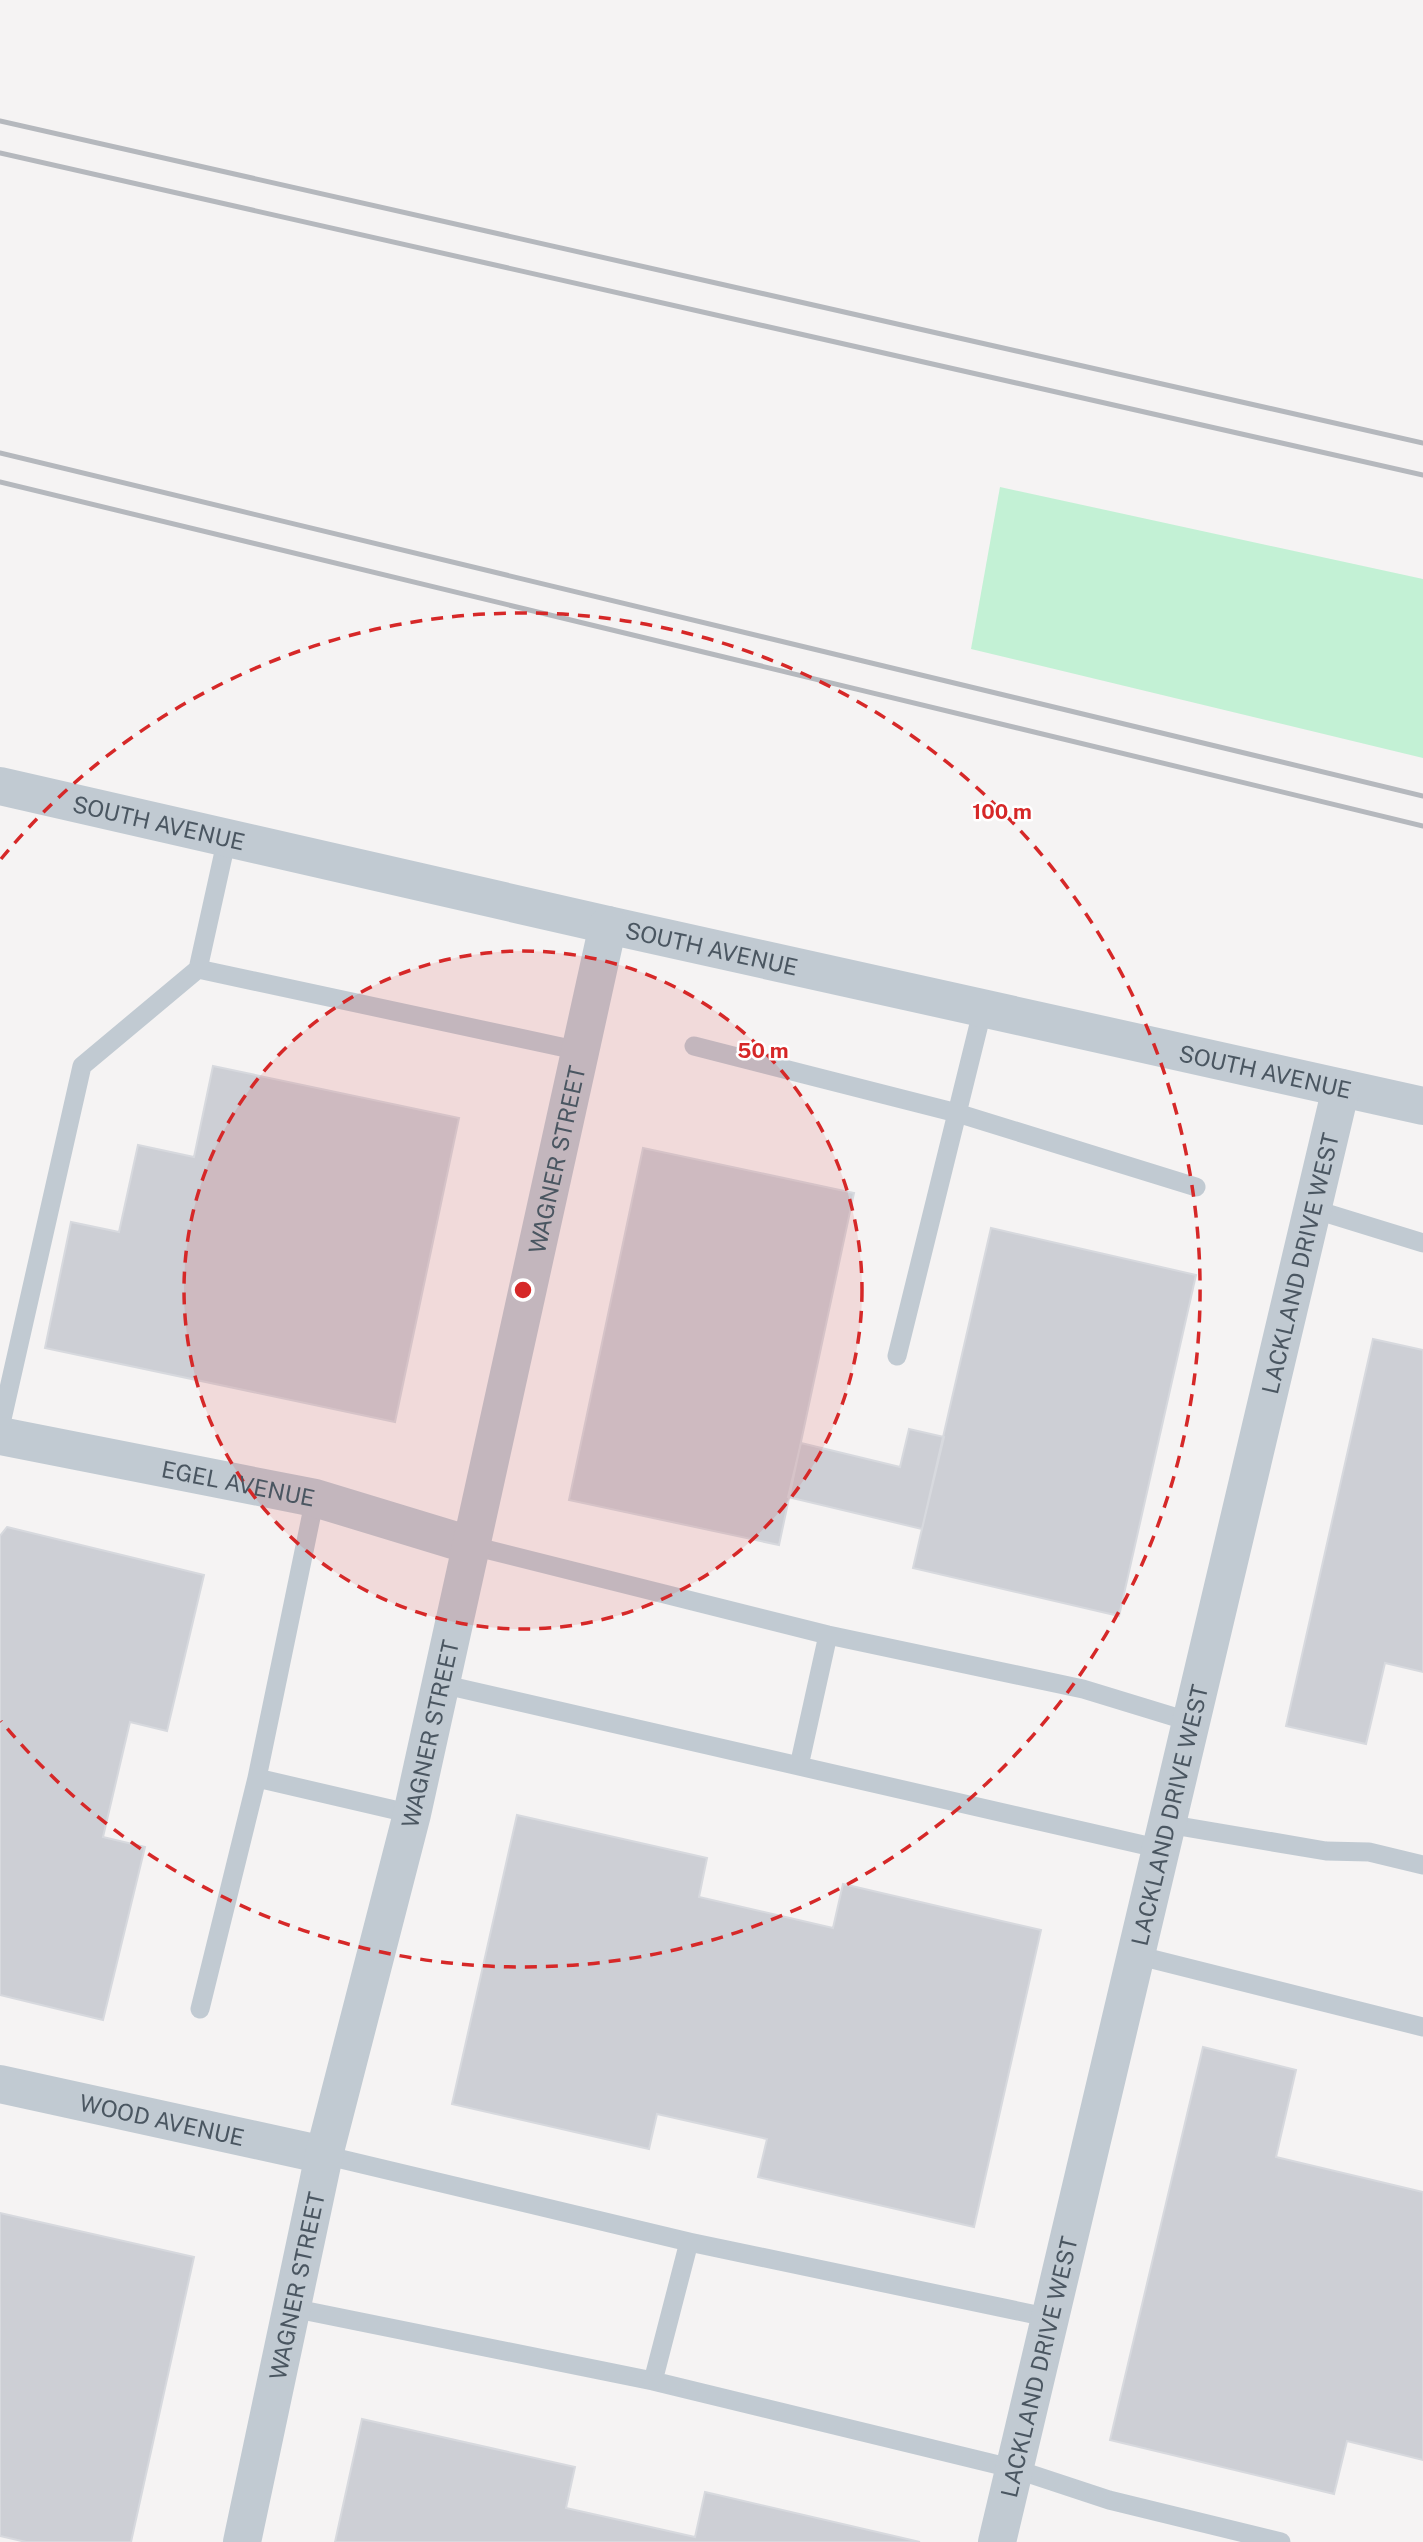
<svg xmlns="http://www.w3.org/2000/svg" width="1423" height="2542" font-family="'Public Sans',sans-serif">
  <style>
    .green { fill: #c3f1d5 }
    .building { fill: #cdcfd5; stroke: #d7d9de; stroke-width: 2 }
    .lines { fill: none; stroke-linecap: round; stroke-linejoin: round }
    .service { stroke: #c1cad2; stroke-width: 19 }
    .minor { stroke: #c1cad2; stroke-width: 38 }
    .rail { stroke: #b5b8bd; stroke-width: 5 }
    .ring { fill: none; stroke: #d62828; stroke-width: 3.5; stroke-dasharray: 12 9 }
    .labels { text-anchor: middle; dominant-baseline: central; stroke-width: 5; stroke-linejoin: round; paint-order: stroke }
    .street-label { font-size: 23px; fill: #4a5661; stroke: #fff }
    .centre { fill: #d62828; stroke: #fff; stroke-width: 3.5 }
    .ring-label { font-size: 21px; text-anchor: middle; font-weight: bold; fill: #d62828; stroke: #fff; stroke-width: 5; stroke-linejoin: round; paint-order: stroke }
  </style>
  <rect width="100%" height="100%" fill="#f5f3f3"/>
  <!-- green -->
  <path class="green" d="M1000,487l423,92v179l-452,-109z"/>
  <!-- building -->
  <path class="building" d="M213,1066l246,52 -64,304 -350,-74 26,-126 48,10 19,-87 56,12z
    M643,1148l211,45 -75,352 -210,-45z
    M991,1228l205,47 -77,341 -206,-48z
    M1373,1339l50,11v322l-38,-9 -19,81 -80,-18z
    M909,1429l35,8 -22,92 -134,-32 13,-54 99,24z
    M7,1527l197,48 -37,156 -37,-9 -27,115 42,10 -42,173 -103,-25v-459z
    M517,1815l190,43 -8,39 134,31 10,-44 198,46 -67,297 -216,-50 9,-38 -110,-25 -8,35 -197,-45z
    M1203,2047l93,23 -20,87 147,35v268l-76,-19 -13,53 -224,-54z
    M0,2213l194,44 -63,285h-105l-26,-6z
    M362,2419l213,48 -9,41 129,29 10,-45 215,50h-585z"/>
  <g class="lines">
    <!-- service -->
    <path class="service" d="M198,969l382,82
      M694,1046l263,67 239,74
      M1313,1209l110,34
      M897,1356l86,-348
      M0,1428l82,-362 116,-97 29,-131
      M473,1546l355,89 255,54 108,33
      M441,1684l720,165
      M799,1766l29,-131
      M257,1778l58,-280
      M1167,1824l159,27 43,1 54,13
      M1136,1955l287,72
      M200,2009l57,-231 155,36
      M324,2155l365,87 362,76
      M292,2308l361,73 362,88 94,31 172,42
      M653,2381l36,-139"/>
    <!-- minor -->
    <g class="minor">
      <path id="s1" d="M0,786l608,139 815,181"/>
      <path id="s2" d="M0,1436l315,62 158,48"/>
      <path id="s3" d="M0,2084l324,71"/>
      <path id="s4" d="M242,2542l82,-387 88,-341 196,-889"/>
      <path id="s5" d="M997,2542l344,-1454"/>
    </g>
    <!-- rail -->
    <path class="rail" d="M0,121l1423,322
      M0,153l1423,322
      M0,453l1423,343
      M0,482l1423,344"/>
  </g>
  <!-- distance rings -->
  <circle cx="523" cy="1290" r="339" fill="#d62828" fill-opacity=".12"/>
  <g class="ring">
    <circle cx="523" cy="1290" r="339"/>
    <path d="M1 859A677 677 0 1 1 1 1721"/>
  </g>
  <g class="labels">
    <!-- street labels -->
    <g class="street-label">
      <text stroke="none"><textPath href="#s1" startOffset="163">SOUTH AVENUE</textPath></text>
      <text stroke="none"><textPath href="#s1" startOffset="730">SOUTH AVENUE</textPath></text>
      <text stroke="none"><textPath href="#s1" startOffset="1297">SOUTH AVENUE</textPath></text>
      <text stroke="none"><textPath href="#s4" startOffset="1418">WAGNER STREET</textPath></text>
      <text stroke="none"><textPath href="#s5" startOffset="1314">LACKLAND DRIVE WEST</textPath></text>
      <text stroke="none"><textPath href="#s2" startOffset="243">EGEL AVENUE</textPath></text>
      <text stroke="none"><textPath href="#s4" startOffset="830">WAGNER STREET</textPath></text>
      <text stroke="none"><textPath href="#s5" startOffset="747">LACKLAND DRIVE WEST</textPath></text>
      <text stroke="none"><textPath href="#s3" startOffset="166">WOOD AVENUE</textPath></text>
      <text stroke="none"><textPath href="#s4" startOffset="262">WAGNER STREET</textPath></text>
      <text stroke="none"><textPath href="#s5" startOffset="180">LACKLAND DRIVE WEST</textPath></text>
    </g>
  </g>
  <circle cx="523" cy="1290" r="10" class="centre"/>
  <g class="ring-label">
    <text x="1002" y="819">100 m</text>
    <text x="763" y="1058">50 m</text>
  </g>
</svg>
